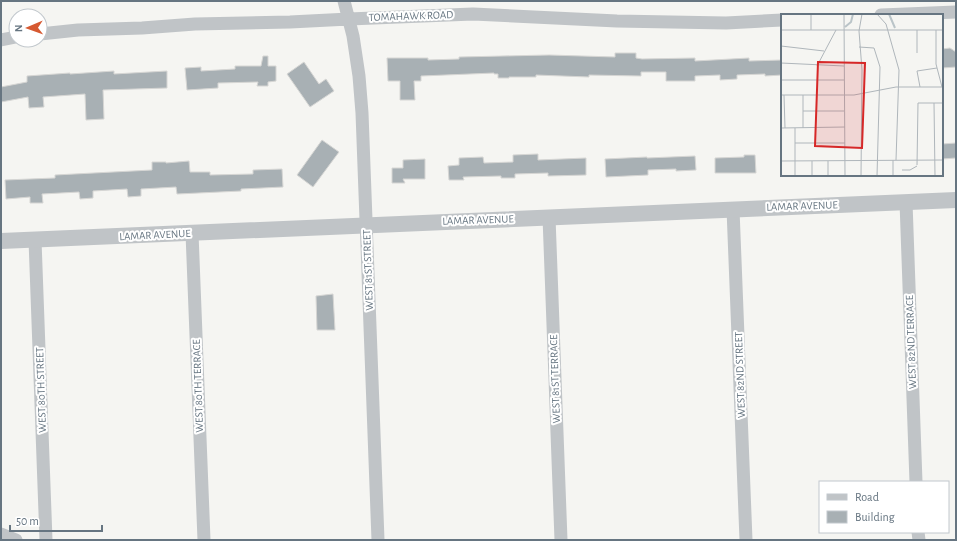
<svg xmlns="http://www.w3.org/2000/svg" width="957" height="541" font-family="'Alegreya Sans',sans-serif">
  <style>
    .building { fill: #a8b0b4; stroke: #d6d6d4 }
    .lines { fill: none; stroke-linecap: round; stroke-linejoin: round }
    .minor { stroke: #c0c4c7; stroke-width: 13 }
    .tertiary { stroke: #c0c4c7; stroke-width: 16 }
    .labels { text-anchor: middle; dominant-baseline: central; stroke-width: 4; stroke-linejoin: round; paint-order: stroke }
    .street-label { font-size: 11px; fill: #667581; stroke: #fff }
    .inset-river { fill: none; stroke: #bac4c8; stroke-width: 2 }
    .inset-road { fill: none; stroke: #afb6bb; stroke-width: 1 }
    .view { fill: #d62828; fill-opacity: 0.15; stroke: #d62828; stroke-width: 2 }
    .inset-edge { fill: none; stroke: #667581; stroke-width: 2 }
  </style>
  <rect width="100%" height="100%" fill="#f5f5f2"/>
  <!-- building -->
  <path class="building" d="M950,48l6,4v15l-14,1v-19z
    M615,53h21v5l6,1 53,-1v3l54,-3v3l33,-1v15l-17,1v-2l-28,1v4l-17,1v-5l-25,1v5h-29v-9h-25v4l-52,-1v2l-53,-2v2h-27v1h-11v-4h-4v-1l-73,3v5h-7l1,19h-15v-19h-12l-1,-23h41v2l31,-1v-2l90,-2 66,2z
    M263,56h5v10h8v15l-8,1v4h-11l1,-4 -40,1v5l-31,2 -2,-22 16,-1v4l34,-2v-3h26z
    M304,62l15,22 7,-5 8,12 -24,16 -23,-33z
    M114,71v3l53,-3v17l-64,2 1,29 -18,1 -1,-26 -42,3 1,10 -15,1 -1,-11 -27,5v-15l26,-5v-6l43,-3v1z
    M322,140l17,12 -26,35 -16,-12z
    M956,143v15l-14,1v-15z
    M538,154v6l48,-2v17l-38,1v-3l-33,1v4h-14v-2l-38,1 1,3h-15l-1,-14 11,-1v-7l24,-1 1,6 29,-1v-7z
    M744,155h11l1,18h-41v-15l29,-1z
    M695,156l1,14 -20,1v-2l-28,1v5l-42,2 -1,-18 42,-2v1z
    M425,159v20h-22l2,4h-13v-15h11v-8z
    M189,161l1,11h20v3l43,-1v-4l29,-1 1,18 -42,2v2l-64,3 -1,-7 -35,2v7l-13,1 -1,-8 -34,2v7l-13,1 -1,-7 -37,2 1,9h-13v-6l-24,2 -1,-19 50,-2v-3l97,-5v-8h14v1z
    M333,294l2,36h-18l-1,-34z"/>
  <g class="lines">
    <!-- minor -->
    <path class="minor" d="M344,1l9,35 6,40 3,37 16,427
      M881,15l75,-3
      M40,34l38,-4 64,-2 53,-4 95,-2 59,-3 124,-5 144,7 109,2 56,-3
      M1,40l15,-3
      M906,202l10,280
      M733,209l13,331
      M549,217l12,323
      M192,233l12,307
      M35,240l11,300
      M918,532l1,8
      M1,534l15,6"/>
    <!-- tertiary -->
    <path class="tertiary" d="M1,241l955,-41"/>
  </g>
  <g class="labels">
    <!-- street labels -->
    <g class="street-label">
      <text transform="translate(411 16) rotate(-2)">TOMAHAWK ROAD</text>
      <text transform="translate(802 206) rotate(-2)">LAMAR AVENUE</text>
      <text transform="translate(478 220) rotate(-2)">LAMAR AVENUE</text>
      <text transform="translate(155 235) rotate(-3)">LAMAR AVENUE</text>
      <text transform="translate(368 270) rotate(-92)">WEST 81ST STREET</text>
      <text transform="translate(911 342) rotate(-92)">WEST 82ND TERRACE</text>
      <text transform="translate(740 375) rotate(-92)">WEST 82ND STREET</text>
      <text transform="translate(555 379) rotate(-92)">WEST 81ST TERRACE</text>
      <text transform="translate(198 386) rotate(-92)">WEST 80TH TERRACE</text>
      <text transform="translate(41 390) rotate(-92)">WEST 80TH STREET</text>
    </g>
  </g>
  <!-- overview -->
  <g transform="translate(781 14)">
    <rect width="162" height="162" fill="#f5f5f2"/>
    <path class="inset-river" d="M108,0l6,14M64,13l6,-5 2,-8"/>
    <path class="inset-road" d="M30,0v16M63,0l1,162M96,0l9,10 13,46 -3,90M0,16h162M136,16v23M155,16v34l6,23M0,32l43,5M78,33l15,1 6,19 -3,109M0,49l63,3M36,52l19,-36M0,66h63M139,73l-3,-16 20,-3M0,81h73l42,-8h47M3,81l1,33M22,81v33M153,89l1,73M22,97h41M0,114l64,-1M14,114v48M14,129h50M0,147l162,-1M136,151l1,-62h25M121,156h8l7,-4M31,162v-15M47,162v-15M80,162l1,-106 -3,-39 3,-17M112,162v-16"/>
    <path class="view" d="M37,48l47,1 -3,85 -47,-2z"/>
    <rect width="162" height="162" class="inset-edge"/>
  </g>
  <!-- border -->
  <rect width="957" height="541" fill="none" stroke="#667581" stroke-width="4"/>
  <!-- legend -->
  <rect x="819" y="481" width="130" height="52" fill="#ffffff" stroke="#c2c8cd"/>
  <rect x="827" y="494" width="20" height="6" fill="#c0c4c7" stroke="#c2c8cd"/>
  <text x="855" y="501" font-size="12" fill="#667581">Road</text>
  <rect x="827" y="511" width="20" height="12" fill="#a8b0b4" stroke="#c2c8cd"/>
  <text x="855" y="521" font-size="12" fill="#667581">Building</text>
  <!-- north arrow -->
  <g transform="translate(28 28) rotate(268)"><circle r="19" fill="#ffffff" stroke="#c2c8cd"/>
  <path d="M0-3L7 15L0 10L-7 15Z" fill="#d65931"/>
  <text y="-6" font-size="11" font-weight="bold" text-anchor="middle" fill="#667581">N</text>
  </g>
  <!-- scale -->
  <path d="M10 525v6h92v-6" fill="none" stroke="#667581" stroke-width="2"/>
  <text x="16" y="525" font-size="12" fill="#667581" stroke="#ffffff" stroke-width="3" paint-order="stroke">50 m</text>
</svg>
